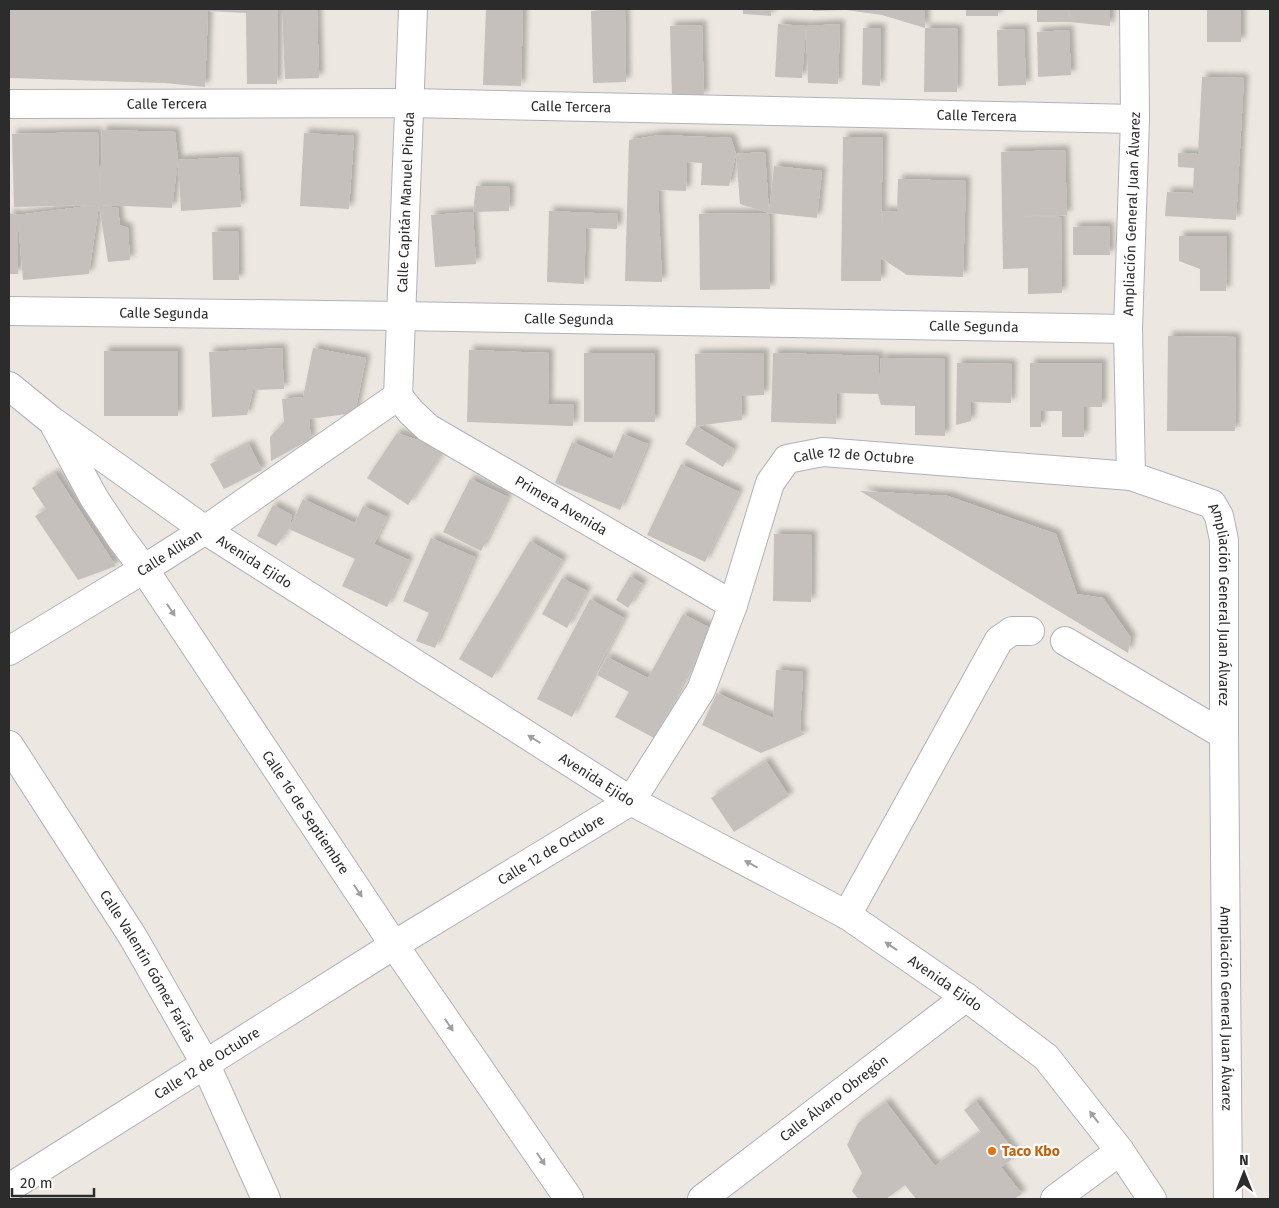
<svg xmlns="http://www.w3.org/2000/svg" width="1279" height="1208" font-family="'Fira Sans',sans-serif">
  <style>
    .building { fill: #c5c0bc; filter: url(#shadow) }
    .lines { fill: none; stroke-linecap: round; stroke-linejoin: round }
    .minor-casing { stroke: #b0b2bb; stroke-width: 30 }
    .minor { stroke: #fff; stroke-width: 28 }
    .oneway { fill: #a0a0a0 }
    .food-dot { fill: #e8710a; stroke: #fff; stroke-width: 2 }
    .labels { text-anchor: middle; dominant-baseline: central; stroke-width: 4.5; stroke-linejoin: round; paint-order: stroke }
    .street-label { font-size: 14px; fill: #2c2c2c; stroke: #fff }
    .food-label { font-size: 14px; font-weight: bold; fill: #c56008; stroke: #fff; text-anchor: start }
  </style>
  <defs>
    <filter id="shadow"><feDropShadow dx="4.5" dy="-4.5" stdDeviation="2.5" flood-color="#0004"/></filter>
  </defs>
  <rect width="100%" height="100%" fill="#ece7e0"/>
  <!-- building -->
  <path class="building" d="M9,9h269l-1,75h-30l-1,-71 -38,-2 -3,76 -40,-4 -156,-5z
    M282,9h35l2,69 -34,1z
    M486,9h37l-2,77 -38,-1z
    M743,9h28v7l-28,-2z
    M813,9h112v19l-43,-13 -36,-5 -33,1z
    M966,9h32v7h-32z
    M1037,9h32l1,9v-9h40v17l-41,-4h-32z
    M1207,9h34v33h-34z
    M625,10l1,72 -33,1 -2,-72z
    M778,24l28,2 34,-2 -2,60 -30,-1 -2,-55 -4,50 -27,-1z
    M702,25l2,71 -32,1 -2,-71z
    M863,28h18l-1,58 -18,-1z
    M925,28l33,1 -1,63h-33z
    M1024,29l2,56 -28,1 -1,-56z
    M1069,30l2,45 -33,2 -1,-45z
    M1202,77l42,1 -8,142 -71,-4 2,-24 26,1 1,-25 -16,-1v-14l20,1z
    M102,130l73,2 3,28 60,-3 3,50 -60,4 -3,-51 -6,48 -71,-3 17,3 2,17 8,3 2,32 -22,2 -9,-57 -10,69 -66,6 -5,-60v54h-9v-61l8,2 79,-10 -82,2 -2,-73 86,-2 2,66z
    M304,133l50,3 -5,73 -49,-3z
    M660,135l71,3 5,16 -7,32 -28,-1 1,-22 -15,-1 -1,29 -28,-1 4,92 -37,-1 4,-141z
    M843,137h40l-2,93 2,-19 14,1 1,-33 68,2 -3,96 -56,-2 -26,-17v23h-40z
    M1065,150l2,65 -49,1 43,1 1,76 -34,1v-26l-25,1 -2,-117z
    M765,152l4,61 5,-47 48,5 -5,47 -48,-5 1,76 -70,1 -1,-76 70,-1 -29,-9 -4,-50z
    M476,186l34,1 -1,24 -36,1z
    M549,211l69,3 -1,15 -31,-1 -2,56 -37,-2z
    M473,212l3,52 -41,3 -4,-52z
    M1109,226l1,29h-37v-28z
    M238,231l1,49h-26l-1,-48z
    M1179,236h48l-1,55h-26v-22l-21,-8z
    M1168,336l68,1 -1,94h-68z
    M282,348l2,41 -31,1 -6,25 -35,2 -3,-65z
    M313,348l53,10 -11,55 -46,6 2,20 -40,22 -1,-24 14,-15 -2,-23 21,-2z
    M469,350l80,3 -1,51 26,1 -1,21 -106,-4z
    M104,351h74v65h-74z
    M584,353h71v69h-71z
    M764,353v42l-23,1 1,24 -46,6 -1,-72z
    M773,353l106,3v31l2,-29 64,1v77l-30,-1v-29l-34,-1 -3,-11 -41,-1 -1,31 -65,-2z
    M957,363l55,1 -1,39 -40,-1v19l-15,4z
    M1030,363h72v44h-18v30h-22v-26h-21v16h-11z
    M696,426l38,23 -11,18 -38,-23z
    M397,433l48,16 -37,56 -41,-27z
    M623,434l25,10 -28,66 -65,-27 17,-41 40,17z
    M249,444l13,26 -38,19 -14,-25z
    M681,464l58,28 -34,70 -58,-27z
    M55,473l61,93 -38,14 -43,-64 11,-7 -14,-21z
    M470,479l38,18 -27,54 -38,-19z
    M860,491l88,5 108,38 21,60 26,4 28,40 -3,15z
    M303,499l52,24 8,-17 24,11 -13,27 35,16 -22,47 -45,-21 13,-27 -66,-30z
    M273,505l19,10 -3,14 -13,17 -19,-10z
    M774,534l38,1 -1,67 -38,-1z
    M431,538l44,19 -40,91 -19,-7 13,-28 -26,-12z
    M530,541l33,19 -71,118 -33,-19z
    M630,576l13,8 -15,24 -12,-8z
    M562,578l25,13 -20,37 -25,-14z
    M590,599l34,19 -52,99 -35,-18z
    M683,614l29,15 -58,109 -39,-21 14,-25 -32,-17 10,-18 41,21z
    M776,670l27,2 -3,59 5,3 -44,19 -59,-28 15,-32 56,25z
    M766,761l23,35 -55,36 -23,-34z
    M976,1101l41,54 -16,12 21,27 -8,5h-98l-11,-14 -19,14h-28l-6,-8 10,-18 -15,-28 11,-22 28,-21 49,64 46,-34 -17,-22z"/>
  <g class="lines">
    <!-- minor casing -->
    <g class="minor-casing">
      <g id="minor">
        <path id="s1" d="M1134,9l1,110 -7,210 3,147 81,28 7,12 5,24v195l4,464"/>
        <path id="s2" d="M9,104l401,-1 725,16"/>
        <path id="s3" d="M9,311l392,5 727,13"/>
        <path id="s4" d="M9,386l43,35 153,109 426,271 216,114 119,82 80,60 74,94 32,48"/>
        <path id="s5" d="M398,396l13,16 17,16 305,177"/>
        <path id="s6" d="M398,396l15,-387"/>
        <path id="s7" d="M55,426l39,72 26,39 24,32 250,376 175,254"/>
        <path d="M1065,641l159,94"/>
        <path id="s8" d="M9,651l135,-82 61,-39 193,-134"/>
        <path id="s9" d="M9,745l124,192 72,126 61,136"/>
        <path d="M847,915l152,-275 13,-9h18"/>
        <path id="s10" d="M9,1188l385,-243 237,-144 70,-111 32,-85 37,-122 17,-24 36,-7 308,24"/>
        <path id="s11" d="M702,1199l264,-202"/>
        <path d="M1055,1199l65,-48"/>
      </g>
    </g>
    <!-- minor -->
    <use href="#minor" class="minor"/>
  </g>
  <!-- one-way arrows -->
  <defs><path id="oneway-solid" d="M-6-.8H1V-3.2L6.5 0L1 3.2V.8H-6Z" transform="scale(1.25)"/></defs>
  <g class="oneway">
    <use href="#oneway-solid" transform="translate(171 610) rotate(56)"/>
    <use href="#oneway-solid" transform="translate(534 739) rotate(-148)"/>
    <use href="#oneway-solid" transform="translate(751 864) rotate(-152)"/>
    <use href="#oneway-solid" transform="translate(358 891) rotate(56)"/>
    <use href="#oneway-solid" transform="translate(891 946) rotate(-146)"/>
    <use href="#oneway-solid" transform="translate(449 1025) rotate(56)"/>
    <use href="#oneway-solid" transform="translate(1094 1117) rotate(-128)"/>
    <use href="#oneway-solid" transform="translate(541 1159) rotate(56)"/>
  </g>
  <!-- markers -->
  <circle class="food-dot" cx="992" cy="1151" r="5"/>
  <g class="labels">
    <!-- street labels -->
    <g class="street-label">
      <text stroke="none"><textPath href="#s2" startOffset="158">Calle Tercera</textPath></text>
      <text stroke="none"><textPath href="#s2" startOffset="562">Calle Tercera</textPath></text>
      <text stroke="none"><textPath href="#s2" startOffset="968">Calle Tercera</textPath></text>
      <text stroke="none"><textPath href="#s6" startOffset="194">Calle Capitán Manuel Pineda</textPath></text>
      <text transform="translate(1132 214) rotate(-88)">Ampliación General Juan Álvarez</text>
      <text stroke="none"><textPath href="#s3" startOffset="155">Calle Segunda</textPath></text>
      <text stroke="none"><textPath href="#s3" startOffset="560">Calle Segunda</textPath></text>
      <text stroke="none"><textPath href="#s3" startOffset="965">Calle Segunda</textPath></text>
      <text stroke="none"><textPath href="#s10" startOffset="1179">Calle 12 de Octubre</textPath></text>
      <text stroke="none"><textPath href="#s5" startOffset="198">Primera Avenida</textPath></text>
      <text stroke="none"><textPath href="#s8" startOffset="188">Calle Alikan</textPath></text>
      <text stroke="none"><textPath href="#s4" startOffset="302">Avenida Ejido</textPath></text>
      <text stroke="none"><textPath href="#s1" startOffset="655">Ampliación General Juan Álvarez</textPath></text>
      <text stroke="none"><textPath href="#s4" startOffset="708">Avenida Ejido</textPath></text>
      <text stroke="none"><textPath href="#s7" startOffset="461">Calle 16 de Septiembre</textPath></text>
      <text stroke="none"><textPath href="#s10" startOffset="639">Calle 12 de Octubre</textPath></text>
      <text stroke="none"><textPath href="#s9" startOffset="261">Calle Valentín Gómez Farías</textPath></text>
      <text stroke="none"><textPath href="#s4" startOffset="1112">Avenida Ejido</textPath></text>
      <text stroke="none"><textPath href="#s1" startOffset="1060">Ampliación General Juan Álvarez</textPath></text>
      <text stroke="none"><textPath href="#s10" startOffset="234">Calle 12 de Octubre</textPath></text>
      <text stroke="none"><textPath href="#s11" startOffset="166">Calle Álvaro Obregón</textPath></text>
    </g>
    <!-- food labels -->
    <g class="food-label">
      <text x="1002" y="1151">Taco Kbo</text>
    </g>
  </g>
  <!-- border -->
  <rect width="1279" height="1208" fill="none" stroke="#2c2c2c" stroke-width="20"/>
  <!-- north arrow -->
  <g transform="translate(1244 1173)" stroke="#ffffff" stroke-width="4" paint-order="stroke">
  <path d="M0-4L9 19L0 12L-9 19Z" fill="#2c2c2c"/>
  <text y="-8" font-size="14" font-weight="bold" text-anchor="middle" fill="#2c2c2c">N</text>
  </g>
  <!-- scale -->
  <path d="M12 1188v8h82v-8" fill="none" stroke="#2c2c2c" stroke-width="2.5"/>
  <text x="20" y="1188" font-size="15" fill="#2c2c2c" stroke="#ffffff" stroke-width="4" paint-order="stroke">20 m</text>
</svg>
